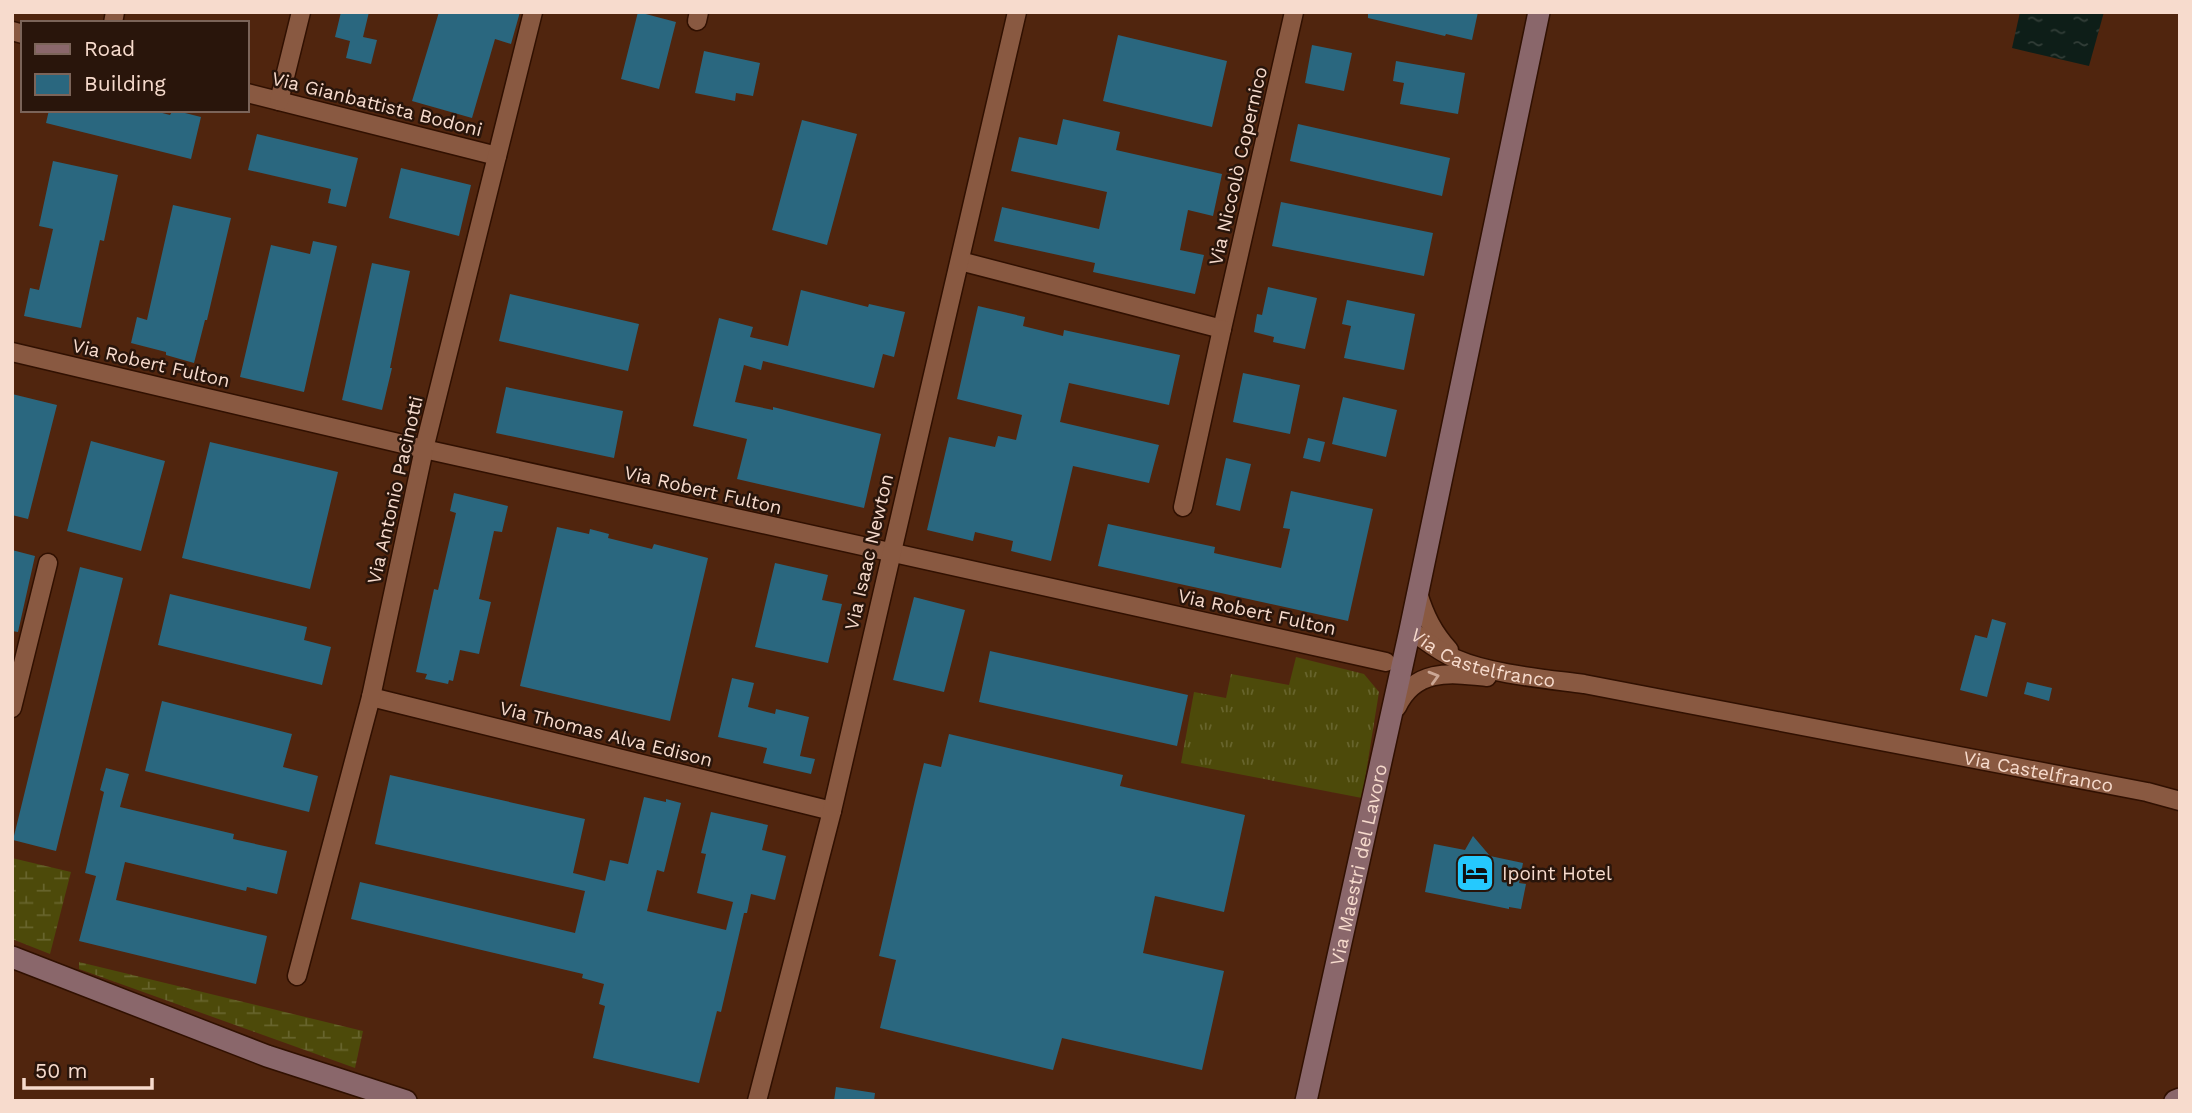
<svg xmlns="http://www.w3.org/2000/svg" width="2192" height="1113" font-family="'Work Sans',sans-serif">
  <style>
    .grass { fill: url(#grass-tufts) }
    .wetland { fill: url(#wetland-marsh) }
    .water { fill: url(#water-ripples) }
    .building { fill: #2a677f }
    .lines { fill: none; stroke-linecap: round; stroke-linejoin: round }
    .street-casing { stroke: #301001; stroke-width: 21 }
    .secondary-casing { stroke: #301001; stroke-width: 24 }
    .street { stroke: #895941; stroke-width: 18 }
    .secondary { stroke: #8a676b; stroke-width: 21 }
    .oneway { stroke: #cba795 }
    .labels { text-anchor: middle; dominant-baseline: central; stroke-width: 5; stroke-linejoin: round; paint-order: stroke }
    .street-label { font-size: 19px; fill: #f7dbcd; stroke: #29150b }
    .poi-label { font-size: 19px; fill: #f7dbcd; stroke: #29150b; text-anchor: start }
  </style>
  <defs>
    <pattern id="grass-tufts" width="24" height="20" patternUnits="userSpaceOnUse" patternTransform="scale(1.75)"><rect width="24" height="20" fill="#4d4a0a"/><path d="M3 7l-1-3M5 7V3M7 7l1-3M15 17l-1-3M17 17v-4M19 17l1-3" fill="none" stroke="#67642c"/></pattern>
    <pattern id="wetland-marsh" width="20" height="14" patternUnits="userSpaceOnUse" patternTransform="scale(1.75)"><rect width="20" height="14" fill="#4d4a0a"/><path d="M1 5h8M5 5V1M11 12h8M15 12V8" fill="none" stroke="#67642c"/></pattern>
    <pattern id="water-ripples" width="26" height="14" patternUnits="userSpaceOnUse" patternTransform="scale(1.75)"><rect width="26" height="14" fill="#0e1e18"/><path d="M2 4q2-2 4 0t4 0M15 11q2-2 4 0t4 0" fill="none" stroke="#323e38"/></pattern>
  </defs>
  <rect width="100%" height="100%" fill="#50250e"/>
  <!-- grass -->
  <path class="grass" d="M1296,657l68,17 15,18 -17,106 -181,-35 13,-71 32,6 5,-24 58,11z"/>
  <!-- wetland -->
  <path class="wetland" d="M12,858l59,14 -21,82 -38,-15z
    M79,962l284,69 -8,37 -276,-99z"/>
  <!-- water -->
  <path class="water" d="M2020,12h84l-15,54 -77,-18z"/>
  <!-- building -->
  <path class="building" d="M341,12h28l-6,25 14,3 -6,24 -25,-6 4,-17 -15,-4z
    M439,12h81l-9,32 -16,-5 -23,79 -60,-17z
    M638,12l38,10 -17,67 -38,-10z
    M1368,12h110l-6,28 -26,-6 -1,2 -77,-18z
    M1118,35l109,26 -15,66 -109,-26z
    M1312,45l40,8 -8,38 -39,-8z
    M704,51l56,12 -7,33 -17,-3 -1,8 -40,-8z
    M1396,61l69,12 -7,41 -58,-10 4,-21 -11,-2z
    M49,110h102l19,5 3,-5 28,7 -10,42 -145,-36z
    M1063,119l57,13 -4,18 106,24 -9,42 -25,-6 -8,40 24,5 -9,39 -102,-22 2,-9 -101,-22 8,-34 97,22 8,-37 -96,-21 8,-34 38,8z
    M802,120l55,14 -30,111 -55,-15z
    M1298,124l152,34 -8,38 -152,-35z
    M257,134l101,24 -12,49 -18,-4 3,-14 -83,-19z
    M53,161l65,14 -14,66 -4,-1 -19,88 -57,-12 6,-28 9,2 14,-61 -14,-3z
    M401,168l70,17 -12,51 -70,-18z
    M1281,202l152,31 -9,43 -152,-30z
    M173,205l58,13 -24,102h-2l-11,43 -28,-8v-3l-35,-9 6,-26 10,3z
    M313,241l24,5 -33,146 -64,-15 31,-132 39,9z
    M372,263l38,8 -20,97h2l-10,42 -40,-10z
    M1268,287l49,11 -12,51 -32,-7 1,-5 -20,-5 3,-18 5,1z
    M801,290l67,17 1,-3 36,8 -11,45 -11,-3 -9,34 -111,-27 -2,9 -17,-5 -9,37 38,8v-3l108,27 -17,74 -127,-29 10,-40 -54,-13 26,-108 34,9 -3,10 38,9z
    M510,294l129,30 -11,47 -129,-30z
    M1347,300l68,14 -11,56 -60,-12 7,-32 -9,-2z
    M978,306l47,11 -2,9 40,10 1,-6 116,25 -11,50 -100,-22 -9,39 99,23 -10,38 -76,-17 -22,95 -40,-10 2,-10 -38,-9 -2,9 -46,-11 22,-93 46,10 3,-11 18,4 6,-25 -65,-16z
    M1243,373l57,12 -10,49 -57,-12z
    M506,387l117,24 -9,47 -118,-25z
    M12,394l45,11 -29,114 -16,-4z
    M1343,397l54,13 -11,47 -54,-13z
    M1308,438l17,4 -5,20 -17,-4z
    M91,441l74,20 -24,90 -74,-20z
    M210,442l128,30 -28,117 -128,-31z
    M1226,458l25,6 -11,47 -24,-6z
    M1291,491l82,18 -25,112 -250,-55 10,-42 107,23 -1,6 67,15 9,-39 -7,-1z
    M454,493l54,13 -6,26 -8,-1 -15,68 12,3 -12,52 -19,-4 -7,31 -4,-1 -1,4 -23,-5 2,-5 -11,-2 18,-83 4,1 18,-77 -6,-2z
    M557,527l32,7 1,-5 19,5 -1,4 44,11 2,-5 54,14 -38,163 -150,-35z
    M12,550l23,6 -17,76 -6,-1z
    M775,563l53,12 -6,25 20,4 -14,59 -73,-16z
    M80,567l43,11 -67,273 -43,-11z
    M170,594l137,33 -3,13 27,7 -9,38 -164,-40z
    M914,597l51,13 -21,82 -51,-12z
    M1992,619l14,4 -19,74 -27,-7 15,-55 12,3z
    M990,651l198,44 -11,51 -198,-44z
    M732,678l22,5 -6,24 27,7 1,-5 33,8 -9,39 15,3 -4,15 -48,-11 4,-15 -49,-11z
    M2027,682l25,6 -3,13 -25,-7z
    M162,701l130,33 -9,33 35,9 -9,36 -164,-41z
    M949,734l174,41 -3,11 125,29 -21,97 -69,-16 -12,57 81,18 -22,99 -140,-32 -9,32 -173,-42 16,-68 -17,-4 36,-156 9,-37 17,4z
    M106,768l23,6 -9,33 114,27 -1,5 54,12 -10,43 -30,-7 -1,4 -121,-29 -9,38 151,36 -11,48 -177,-43 17,-65 -11,-3 19,-81 -4,-2z
    M390,775l195,44 -12,54 32,8 5,-21 18,4 16,-67 22,5v-3l15,4 -17,69 -7,-2 -10,41 79,19 7,-28 -36,-9 9,-39 -5,-1 10,-41 57,13 -6,25 24,6 -11,44 -24,-6 -4,19h-3l-23,99 -4,-1 -18,72 -106,-25 12,-52 -6,-2 5,-20 -22,-6 1,-4 -232,-55 9,-37 215,51 10,-42 -210,-47z
    M1473,836l17,20 33,7 -4,20 7,1 -5,25 -12,-2v2l-84,-17 9,-48 31,6z
    M836,1087l39,6 -1,8h-40z"/>
  <g class="lines">
    <!-- street casing -->
    <g class="street-casing">
      <g id="street">
        <path d="M697,21l2,-9"/>
        <path d="M113,23l2,-11"/>
        <path d="M12,31l11,3"/>
        <path d="M247,93l250,63"/>
        <path d="M279,101l22,-89"/>
        <path d="M960,261l262,68 72,-317"/>
        <path d="M12,352l412,97 962,213"/>
        <path d="M1183,507l39,-178"/>
        <path d="M1418,593c7,23 15,39 31,57"/>
        <path id="s1" d="M1410,630c15,10 29,22 46,29 34,15 91,20 128,25l563,108 33,9"/>
        <path d="M371,697l461,114"/>
        <path d="M1397,707c18,-39 53,-34 90,-30"/>
        <path d="M12,708l36,-145"/>
        <path d="M297,976l74,-279 53,-248 109,-437"/>
        <path d="M757,1101l75,-290 185,-799"/>
      </g>
    </g>
    <!-- secondary casing -->
    <g class="secondary-casing">
      <g id="secondary">
        <path d="M12,957l255,99 139,45"/>
        <path id="s2" d="M1306,1101l104,-471 129,-618"/>
        <path d="M2175,1101l5,-2"/>
      </g>
    </g>
    <!-- street -->
    <use href="#street" class="street"/>
    <!-- secondary -->
    <use href="#secondary" class="secondary"/>
  </g>
  <!-- one-way arrows -->
  <defs><path id="oneway-chevron" d="M-2-3.5L2.5 0L-2 3.5" fill="none" stroke-width="1.6" stroke-linecap="round" stroke-linejoin="round" transform="scale(1.75)"/></defs>
  <use class="oneway" href="#oneway-chevron" transform="translate(1434 677) rotate(-16)"/>
  <!-- icons -->
  <defs>
    <g id="hotel-square" transform="scale(2.0125)"><rect x="-9" y="-9" width="18" height="18" rx="4" fill="#25c9fe" stroke="#29150b"/><path d="M-6-4.5h1.5V1H6V5H4.5V3h-9V5H-6ZM-4 0a1.8 1.8 0 1 1 3.6 0ZM.5 0V-2.5h3Q6-2.5 6 0Z" fill="#111"/></g>
  </defs>
  <g fill-rule="evenodd">
    <use href="#hotel-square" x="1475" y="873"/>
  </g>
  <g class="labels">
    <!-- street labels -->
    <g class="street-label">
      <text transform="translate(377 104) rotate(14)">Via Gianbattista Bodoni</text>
      <text transform="translate(1238 166) rotate(-77)">Via Niccolò Copernico</text>
      <text transform="translate(151 363) rotate(13)">Via Robert Fulton</text>
      <text transform="translate(395 490) rotate(-77)">Via Antonio Pacinotti</text>
      <text transform="translate(703 490) rotate(13)">Via Robert Fulton</text>
      <text transform="translate(869 552) rotate(-77)">Via Isaac Newton</text>
      <text transform="translate(1257 612) rotate(12)">Via Robert Fulton</text>
      <text stroke="none"><textPath href="#s1" startOffset="80">Via Castelfranco</textPath></text>
      <text transform="translate(606 734) rotate(14)">Via Thomas Alva Edison</text>
      <text stroke="none"><textPath href="#s1" startOffset="648">Via Castelfranco</textPath></text>
      <text stroke="none"><textPath href="#s2" startOffset="242">Via Maestri del Lavoro</textPath></text>
    </g>
    <!-- poi labels -->
    <g class="poi-label">
      <text x="1502" y="873">Ipoint Hotel</text>
    </g>
  </g>
  <!-- border -->
  <rect width="2192" height="1113" fill="none" stroke="#f7dbcd" stroke-width="28"/>
  <!-- legend -->
  <rect x="21" y="21" width="228" height="91" fill="#29150b" stroke="#7b6459" stroke-width="2"/>
  <rect x="35" y="44" width="35" height="10" fill="#8a676b" stroke="#7b6459" stroke-width="2"/>
  <text x="84" y="56" font-size="21" fill="#f7dbcd">Road</text>
  <rect x="35" y="74" width="35" height="21" fill="#2a677f" stroke="#7b6459" stroke-width="2"/>
  <text x="84" y="91" font-size="21" fill="#f7dbcd">Building</text>
  <!-- scale -->
  <path d="M24 1078v10h128v-10" fill="none" stroke="#f7dbcd" stroke-width="3.5"/>
  <text x="35" y="1078" font-size="21" fill="#f7dbcd" stroke="#29150b" stroke-width="5" paint-order="stroke">50 m</text>
</svg>
